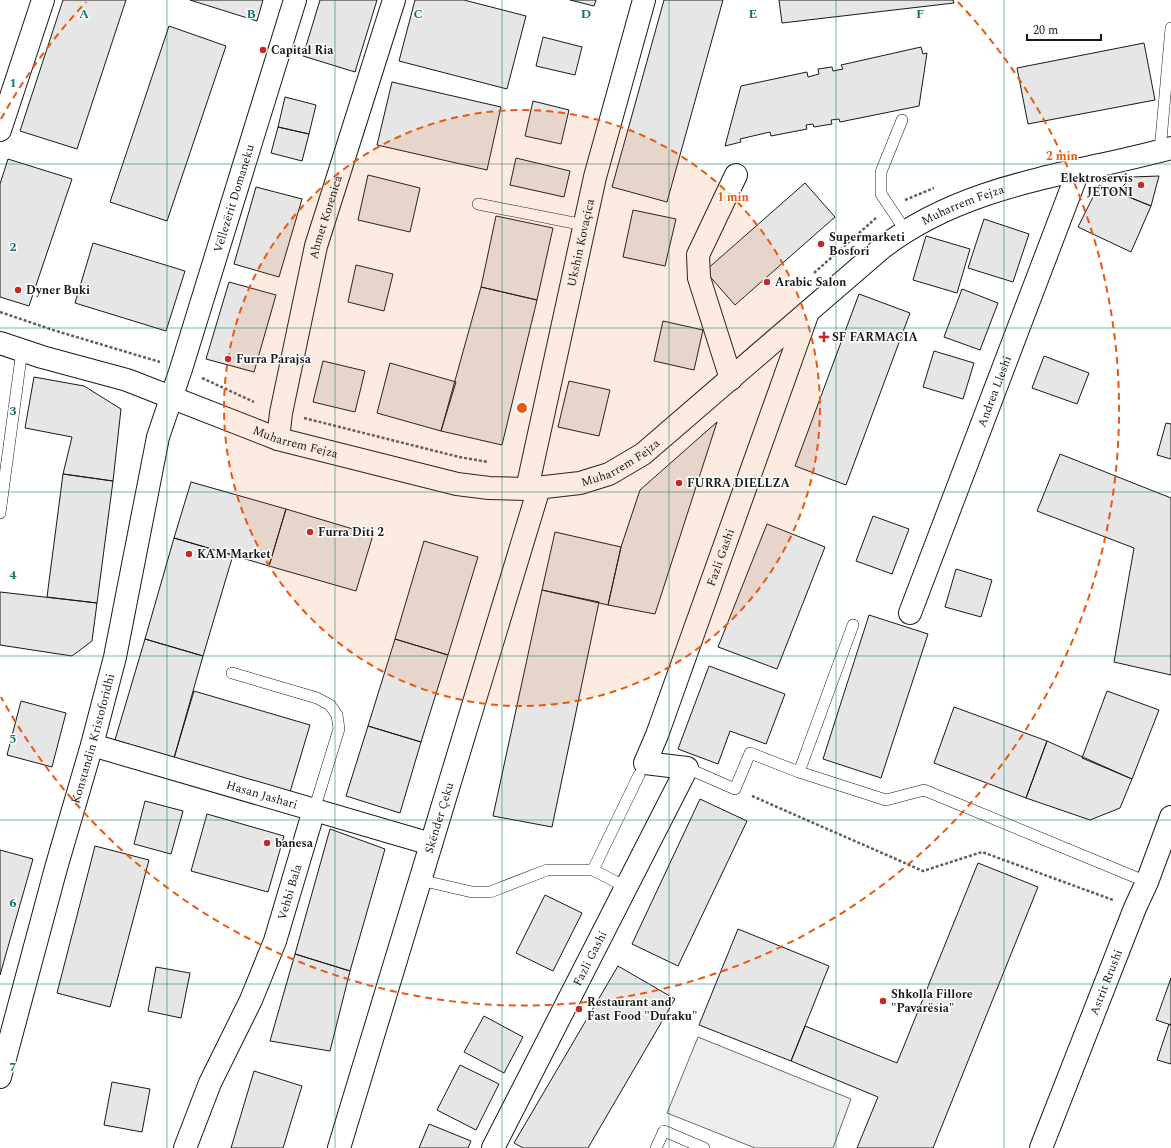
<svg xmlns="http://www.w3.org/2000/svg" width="1171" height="1148" font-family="Spectral,serif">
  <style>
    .built { fill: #ededed; stroke: #6a6a6a }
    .building { fill: #e6e6e6; stroke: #1a1a1a }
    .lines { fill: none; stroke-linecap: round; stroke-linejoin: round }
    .lane-casing { stroke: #1a1a1a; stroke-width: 12 }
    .street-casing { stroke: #1a1a1a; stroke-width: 24 }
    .secondary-casing { stroke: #1a1a1a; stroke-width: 24 }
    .path { stroke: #5f5f5f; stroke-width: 2.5; stroke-dasharray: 3 2; stroke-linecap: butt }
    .lane { stroke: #fff; stroke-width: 11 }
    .street { stroke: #fff; stroke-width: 22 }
    .secondary { stroke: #fff; stroke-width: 22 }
    .grid { fill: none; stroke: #0f766e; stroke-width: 1; stroke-opacity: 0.55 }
    .ring { fill: none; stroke: #e8590c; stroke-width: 2; stroke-dasharray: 7 5 }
    .poi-dot { fill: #c62828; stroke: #fff; stroke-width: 1.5 }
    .labels { text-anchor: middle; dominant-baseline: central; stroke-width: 3; stroke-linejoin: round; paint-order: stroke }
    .poi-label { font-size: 12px; font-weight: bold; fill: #1a1a1a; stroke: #fff; text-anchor: start }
    .street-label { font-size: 12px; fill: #1a1a1a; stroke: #fff }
    .grid-label { font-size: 13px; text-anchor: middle; font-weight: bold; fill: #0f766e; stroke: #fff; stroke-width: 3; stroke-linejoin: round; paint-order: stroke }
    .centre { fill: #e8590c; stroke: #fff; stroke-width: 2 }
    .ring-label { font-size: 12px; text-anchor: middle; font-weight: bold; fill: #e8590c; stroke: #fff; stroke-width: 3; stroke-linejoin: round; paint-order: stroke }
  </style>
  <rect width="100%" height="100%" fill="#fff"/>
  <!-- built -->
  <path class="built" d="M698,1037l153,62 -18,49h-78l-88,-35z"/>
  <!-- building -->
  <path class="building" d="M63,0h63l-49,149 -57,-18z
    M190,0h73l-6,21z
    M320,0h57l-22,72 -52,-16z
    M415,0h49l62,16 -19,73 -108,-28z
    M570,0h26l-2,6z
    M664,0h59l-56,202 -55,-15z
    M779,0h174l1,3 -172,20z
    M169,26l57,20 -59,175 -57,-19z
    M543,37l39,10 -7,28 -39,-9z
    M1144,43l11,57 -127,24 -11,-56z
    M921,47l2,7 4,-1 -8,53 -79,16 -1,-3 -8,1 1,4 -18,3 -1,-3 -7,1 1,4 -36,7 -1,-4 -30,7 1,3 -16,4 16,-60 66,-14 1,5 11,-3 -1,-5 14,-2 1,4 10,-2 -2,-4z
    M392,82l109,25 -14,63 -110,-25z
    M285,97l31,8 -7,29 -31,-7z
    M533,101l36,9 -8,34 -36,-8z
    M278,127l31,7 -7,27 -31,-8z
    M516,158l54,13 -6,26 -54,-12z
    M8,159l64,20 -43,127 -29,-9v-113z
    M368,175l52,13 -10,44 -52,-12z
    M1159,176l-8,30 -34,-14 15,-15z
    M805,183l30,34 -100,88 -30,-34z
    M1099,185l52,21 -20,46 -53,-25z
    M256,187l46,12 -23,78 -45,-13z
    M633,210l43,9 -11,47 -42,-9z
    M496,216l57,12 -16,72 -56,-13z
    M984,219l45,15 -16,48 -45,-14z
    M926,236l44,13 -13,44 -44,-13z
    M93,243l92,28 -19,60 -91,-28z
    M356,265l37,9 -9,37 -36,-9z
    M229,282l47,13 -22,77 -48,-13z
    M481,287l56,13 -35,145 -61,-14z
    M962,289l36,14 -18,47 -36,-13z
    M859,294l51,19 -64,172 -51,-19z
    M663,321l40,9 -9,40 -40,-9z
    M934,351l40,12 -11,36 -40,-12z
    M1044,356l45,17 -12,31 -45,-16z
    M323,361l42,10 -10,41 -42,-10z
    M390,363l66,19 -15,49 -64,-18z
    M34,377l50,9 37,23 -8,72 -50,-7 9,-37 -47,-9z
    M569,381l41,9 -11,46 -41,-9z
    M717,422l-62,192 -47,-9 13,-58 19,-57z
    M1166,423l5,1v35l-14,-4z
    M1060,454l111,44v177l-57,-13 20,-114 -97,-37z
    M63,474l50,7 -16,122 -50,-6z
    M191,482l95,27 -17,57 -95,-28z
    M286,509l87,26 -17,56 -87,-25z
    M873,516l36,13 -17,45 -36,-13z
    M767,524l58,23 -48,122 -59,-22z
    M555,532l66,15 -13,58 -66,-15z
    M174,538l59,17 -30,101 -58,-17z
    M424,541l54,16 -30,98 -53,-16z
    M956,569l36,11 -11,37 -36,-10z
    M542,590l57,12 -47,225 -59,-11z
    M0,592l97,11 -5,38 -20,15 -72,-11z
    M869,615l59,19 -47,144 -58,-19z
    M145,639l58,17 -29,102 -59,-18z
    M395,639l53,16 -27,87 -53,-16z
    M709,666l76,28 -19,50 -36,-13 -12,33 -40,-15z
    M194,691l116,34 -20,67 -116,-34z
    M1107,691l52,19 -27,69 -50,-21z
    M21,701l45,12 -14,54 -45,-12z
    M954,707l93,34 -21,57 -92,-35z
    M368,726l53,16 -21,71 -54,-17z
    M1047,741l85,38 -12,29 -30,12 -64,-22z
    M700,799l47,22 -69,145 -46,-22z
    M145,801l38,10 -12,43 -37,-10z
    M207,814l77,22 -16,56 -77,-21z
    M330,829l55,20 -35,122 -55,-17z
    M95,846l54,14 -39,147 -53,-14z
    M0,850l33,9 -33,116z
    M978,863l60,24 -105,261h-76l21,-51 -87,-36 14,-35 92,37z
    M545,895l37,18 -29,58 -37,-18z
    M738,929l91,37 -38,95 -92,-36z
    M295,954l55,17 -20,80 -60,-10z
    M618,966l57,33 -87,149h-65l-9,-5z
    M156,967l34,6 -9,45 -33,-7z
    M1171,978v47l-15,-5z
    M484,1016l39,21 -19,36 -40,-21z
    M1169,1024l2,1v39l-14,-4z
    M460,1065l39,19 -23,46 -39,-20z
    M254,1071l48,15 -19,62h-52z
    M112,1082l38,7 -8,43 -38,-7z
    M429,1124l42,17 -3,7h-49z"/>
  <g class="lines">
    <!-- lane casing -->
    <g class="lane-casing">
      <path id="lane" d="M902,120l-21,52v22l24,36
        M1160,151l11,-123
        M478,204l106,21
        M0,513l22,-163
        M232,673l85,25 13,7 7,10 2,14 -25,81
        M687,768l48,21 15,-36 49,19 87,28 38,-10 223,92
        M799,772l54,-147
        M420,880l52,12h18l57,-22h46
        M626,887l-33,-17 46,-95
        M656,1148l8,-17 40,17"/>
    </g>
    <!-- street casing -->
    <g class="street-casing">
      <g id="street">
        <path d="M0,130l43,-130"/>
        <path d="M731,379l-32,-101 -1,-23 38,-80"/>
        <path id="s1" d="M278,439l3,-26 35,-167 78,-246"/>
        <path id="s2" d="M527,489l68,-312 49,-177"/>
        <path id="s3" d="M910,613l169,-444"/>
        <path id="s4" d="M92,745l339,99"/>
        <path id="s5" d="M0,1077l56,-209 36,-123 23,-88 43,-220 23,-68 114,-369"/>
        <path id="s6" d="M185,1148l25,-65 41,-83 24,-59 39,-131"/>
        <path id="s7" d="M339,1148l200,-660"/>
        <path id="s8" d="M493,1148l194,-380 -42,-5 12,-28 151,-423"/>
        <path id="s9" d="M1041,1148l94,-240 12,-26 24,-65"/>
      </g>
    </g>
    <!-- secondary casing -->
    <g class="secondary-casing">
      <g id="secondary">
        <path id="s10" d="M0,343l42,14 85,23 151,59 179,45 32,4 38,1 53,-6 29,-9 34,-20 239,-206c84,-65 190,-73 289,-100"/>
      </g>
    </g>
    <!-- path -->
    <path class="path" d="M905,200l29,-12
      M814,273l62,-55
      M0,312l53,18 107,32
      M202,378l52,24
      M304,418l155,39 29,5
      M752,796l171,75 59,-19 131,48"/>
    <!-- lane -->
    <use href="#lane" class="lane"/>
    <!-- street -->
    <use href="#street" class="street"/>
    <!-- secondary -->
    <use href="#secondary" class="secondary"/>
  </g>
  <!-- grid -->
  <path class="grid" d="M167,0v1148M335,0v1148M502,0v1148M669,0v1148M836,0v1148M1004,0v1148M0,164h1171M0,328h1171M0,492h1171M0,656h1171M0,820h1171M0,984h1171"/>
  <!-- distance rings -->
  <circle cx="522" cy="408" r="298" fill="#e8590c" fill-opacity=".12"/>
  <g class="ring">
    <circle cx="522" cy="408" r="298"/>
    <path d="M1 119A596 596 0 0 1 86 2M958 2A596 596 0 1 1 1 697"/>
  </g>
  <!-- markers -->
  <g class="poi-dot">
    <circle cx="263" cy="50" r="4"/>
    <circle cx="1141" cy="185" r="4"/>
    <circle cx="821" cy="244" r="4"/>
    <circle cx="767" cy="282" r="4"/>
    <circle cx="18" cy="290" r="4"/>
    <path d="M822 331h4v4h4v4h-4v4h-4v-4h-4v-4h4z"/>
    <circle cx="228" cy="359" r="4"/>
    <circle cx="679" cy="483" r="4"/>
    <circle cx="310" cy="532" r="4"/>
    <circle cx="189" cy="554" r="4"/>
    <circle cx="267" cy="843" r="4"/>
    <circle cx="883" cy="1001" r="4"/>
    <circle cx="579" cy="1009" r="4"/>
  </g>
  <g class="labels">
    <!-- poi labels -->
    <g class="poi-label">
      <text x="271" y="50">Capital Ria</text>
      <text x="1133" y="178" text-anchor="end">Elektroservis<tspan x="1133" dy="14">JETONI</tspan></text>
      <text x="829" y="237">Supermarketi<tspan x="829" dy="14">Bosfori</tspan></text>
      <text x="775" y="282">Arabic Salon</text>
      <text x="26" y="290">Dyner Buki</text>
      <text x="832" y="337">SF FARMACIA</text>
      <text x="236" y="359">Furra Parajsa</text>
      <text x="687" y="483">FURRA DIELLZA</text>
      <text x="318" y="532">Furra Diti 2</text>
      <text x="197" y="554">KAM Market</text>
      <text x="275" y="843">banesa</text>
      <text x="891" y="994">Shkolla Fillore<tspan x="891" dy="14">"Pavarësia"</tspan></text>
      <text x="587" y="1002">Restaurant and<tspan x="587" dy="14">Fast Food "Duraku"</tspan></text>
    </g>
    <!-- street labels -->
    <g class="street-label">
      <text stroke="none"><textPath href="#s5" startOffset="910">Vëllezërit Domaneku</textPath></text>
      <text stroke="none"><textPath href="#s10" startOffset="1080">Muharrem Fejza</textPath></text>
      <text stroke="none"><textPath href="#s1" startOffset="227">Ahmet Korenica</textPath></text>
      <text stroke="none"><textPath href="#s2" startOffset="252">Ukshin Kovaçica</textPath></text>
      <text stroke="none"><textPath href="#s3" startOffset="237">Andrea Lleshi</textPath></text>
      <text stroke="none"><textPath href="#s10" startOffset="312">Muharrem Fejza</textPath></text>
      <text stroke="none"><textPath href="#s10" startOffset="648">Muharrem Fejza</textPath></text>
      <text stroke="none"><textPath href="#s8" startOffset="688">Fazli Gashi</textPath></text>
      <text stroke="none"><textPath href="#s5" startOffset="351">Konstandin Kristoforidhi</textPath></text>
      <text stroke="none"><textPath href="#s4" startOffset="177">Hasan Jashari</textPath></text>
      <text stroke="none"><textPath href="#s7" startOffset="345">Skënder Çeku</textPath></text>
      <text stroke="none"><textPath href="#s6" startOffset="277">Vehbi Bala</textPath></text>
      <text stroke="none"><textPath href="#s8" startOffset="213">Fazli Gashi</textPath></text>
      <text stroke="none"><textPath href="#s9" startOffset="178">Astrit Rrushi</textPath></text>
    </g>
  </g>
  <g class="grid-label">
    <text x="84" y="18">A</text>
    <text x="251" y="18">B</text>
    <text x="418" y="18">C</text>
    <text x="586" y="18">D</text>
    <text x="753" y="18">E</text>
    <text x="920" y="18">F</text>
    <text x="13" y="87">1</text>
    <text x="13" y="251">2</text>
    <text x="13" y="415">3</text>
    <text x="13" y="579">4</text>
    <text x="13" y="743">5</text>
    <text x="13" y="907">6</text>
    <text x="13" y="1071">7</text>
  </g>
  <circle cx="522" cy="408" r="6" class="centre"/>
  <g class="ring-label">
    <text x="1062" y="160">2 min</text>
    <text x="733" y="201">1 min</text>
  </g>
  <!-- scale -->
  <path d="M1027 34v6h74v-6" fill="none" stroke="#1a1a1a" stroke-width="2"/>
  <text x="1033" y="34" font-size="12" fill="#1a1a1a" stroke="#ffffff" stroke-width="3" paint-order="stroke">20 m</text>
</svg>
